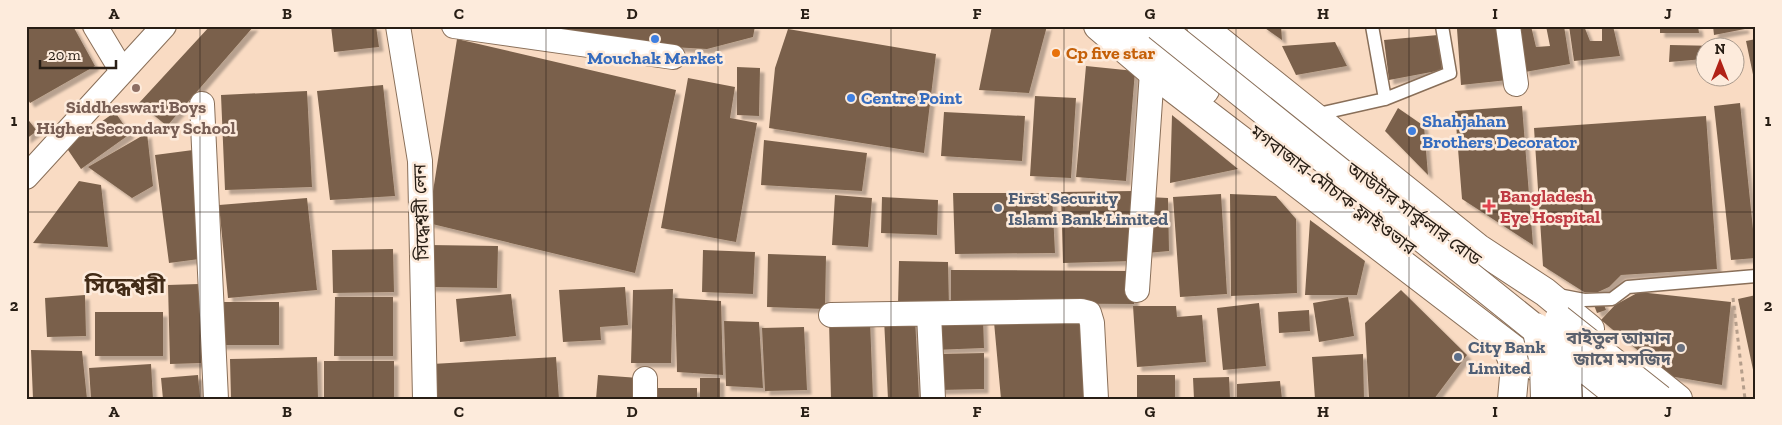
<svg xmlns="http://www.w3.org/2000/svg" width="1782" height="425" font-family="'Zilla Slab','Noto Sans Bengali',serif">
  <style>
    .building { fill: #7a614b; filter: url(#shadow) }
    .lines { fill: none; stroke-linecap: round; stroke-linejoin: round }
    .lane-casing { stroke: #896f59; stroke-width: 15 }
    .street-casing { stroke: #896f59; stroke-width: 26 }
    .primary-casing { stroke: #896f59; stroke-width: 30 }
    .path { stroke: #b59e8b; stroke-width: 3; stroke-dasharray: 4 4; stroke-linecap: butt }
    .lane { stroke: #fff; stroke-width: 12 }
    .street { stroke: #fff; stroke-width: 24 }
    .primary { stroke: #fff; stroke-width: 28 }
    .primary-bridge-casing { stroke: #896f59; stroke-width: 30; stroke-linecap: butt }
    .primary-bridge { stroke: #fff; stroke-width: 28 }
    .grid { fill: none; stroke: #281e15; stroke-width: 1; stroke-opacity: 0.55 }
    .shop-dot { fill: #3f7fe0; stroke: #fdebdc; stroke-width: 2 }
    .food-dot { fill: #e8710a; stroke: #fdebdc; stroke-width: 2 }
    .education-dot { fill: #8d6e63; stroke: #fdebdc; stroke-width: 2 }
    .health-dot { fill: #e0444e; stroke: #fdebdc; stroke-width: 2 }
    .service-dot { fill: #5c6f8a; stroke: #fdebdc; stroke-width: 2 }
    .worship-dot { fill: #6b7280; stroke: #fdebdc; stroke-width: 2 }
    .labels { text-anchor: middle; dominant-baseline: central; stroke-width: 5; stroke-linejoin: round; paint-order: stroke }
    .food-label { font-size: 18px; font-weight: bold; fill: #c56008; stroke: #fdebdc; text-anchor: start }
    .shop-label { font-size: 18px; font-weight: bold; fill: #366cbe; stroke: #fdebdc; text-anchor: start }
    .education-label { font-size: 18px; font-weight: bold; fill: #785e54; stroke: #fdebdc }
    .street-label { font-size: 18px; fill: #281e15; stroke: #fdebdc }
    .health-label { font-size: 18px; font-weight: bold; fill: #be3a42; stroke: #fdebdc; text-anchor: start }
    .service-label { font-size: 18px; font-weight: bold; fill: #4e5e75; stroke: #fdebdc; text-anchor: start }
    .worship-label { font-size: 18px; font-weight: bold; fill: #5b616d; stroke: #fdebdc; text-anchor: end }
    .district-label { font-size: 22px; font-weight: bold; fill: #422b17; stroke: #fdebdc }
    .neatline { fill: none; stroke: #281e15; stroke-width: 2 }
    .grid-label { font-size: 16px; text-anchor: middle; font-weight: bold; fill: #281e15 }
  </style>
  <defs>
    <filter id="shadow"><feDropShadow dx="4.5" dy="4.5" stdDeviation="1" flood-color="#0004"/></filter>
  </defs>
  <rect width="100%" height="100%" fill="#f9dbc3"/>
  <!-- building -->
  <path class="building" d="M26,26h47l22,40 -65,37 -4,-7z
    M210,26h44l-87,100 -28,-23z
    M331,26h45l3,21 -45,5z
    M568,26h187l-2,11 -46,12 -143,-8z
    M992,26h55l-18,67 -50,-3z
    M1262,26h19l1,14z
    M1474,26h29l5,54 -47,5 -4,-56z
    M1515,26h16l5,21 14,-1 -4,-20h18l6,38 -45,8z
    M1569,26h15l6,15h12v-15h11l7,30 -46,5z
    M1660,26h38l1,7h-39z
    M1713,26h31l1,3 -31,6z
    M788,29l148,25 -12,99 -155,-25 6,-60z
    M1438,35l4,35 -53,10 -5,-40z
    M457,39l219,51 -41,183 -207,-50z
    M1756,39v45h-1l-9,-43z
    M1335,42l12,24 -51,9 -14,-29z
    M1670,45l49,1v2h-15v11l-35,3z
    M1086,66l49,5 -9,110 -50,-4z
    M737,67l23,1 -1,48 -22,-1z
    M688,78l47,9 -5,31 27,5 -21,119 -75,-14z
    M383,85l12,111 -65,4 -13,-109z
    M307,91l5,96 -87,3 -4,-95z
    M1035,96l41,2 -5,80 -41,-2z
    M1740,103l16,155 -25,2 -17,-154z
    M1522,106l11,139 -71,-46 -7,-88z
    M1398,108l26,18 4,49 -43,-44z
    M115,112l15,22 -49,35 -15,-22z
    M944,112l81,4 -3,45 -81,-5z
    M1172,115l66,54 -68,14z
    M1706,116l11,153 -96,6 -12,12 -11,5h-14l-41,-26 -9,-138z
    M26,117l11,14 -11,8z
    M147,133l6,53 -21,12 -44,-31z
    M764,140l103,13 -5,38 -101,-6z
    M193,150l14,108 -38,5 -14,-108z
    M79,181l22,4 7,62 -75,-4z
    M1133,191l1,70 -71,2 -2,-71z
    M953,193h99l3,60 -100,1z
    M1221,194l6,100 -47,3 -7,-100z
    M1230,194l46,2 20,23 1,74 -66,3z
    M835,195l37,3 -4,49 -36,-2z
    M882,197l56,3 -1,35 -56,-2z
    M1148,197l20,1 1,53 -22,2z
    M307,198l10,92 -89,8 -9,-93z
    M1310,220l55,41 -8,34h-52z
    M429,245l69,1 -1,42 -69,-1z
    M393,249l1,43 -61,1 -1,-43z
    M703,250l52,2 -2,42 -51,-2z
    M768,254l58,2 -1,53 -58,-2z
    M899,261l49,1 1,45 -51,-2z
    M951,270l184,1 -1,33 -183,-1z
    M199,284l2,79 -31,1 -2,-79z
    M625,287l3,38 -28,2 1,13 -38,2 -4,-52z
    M673,289l-2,74h-40l2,-73z
    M1401,290l66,65 -33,44h-65l-4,-76z
    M1639,292l92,10 -9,83 -53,-9 -68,-56 14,-15z
    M511,294l5,42 -56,6 -4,-43z
    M85,295l1,41 -39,1 -2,-39z
    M1756,295v84h-1l-17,-80z
    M335,297h58v59h-59z
    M1348,297l6,39 -35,6 -6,-39z
    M675,298l46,3 2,74 -46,-3z
    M218,302h61v43h-60z
    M1603,302l3,8 -9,3 -3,-8z
    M1259,303l7,63 -43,4 -6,-62z
    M1133,306h43l1,11 25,-2 4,47 -69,5z
    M1309,310l1,21 -31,2 -1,-21z
    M95,312h68v44h-68z
    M915,317l4,82h-31l-4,-80z
    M983,317l1,31 -50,2 -1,-32z
    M870,320l3,79h-42l-2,-78z
    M724,321l35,1 4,66 -37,-2z
    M994,322l88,2 5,75h-86z
    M804,327l3,63 -42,1 -3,-63z
    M31,350l51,1 5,48h-54z
    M984,353v36l-45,1 -1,-36z
    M1363,354l1,45h-49l-3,-42z
    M317,357l1,42h-87l-1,-40z
    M556,357l3,42h-125l-2,-35z
    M324,361h70v38h-70z
    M151,364l2,35h-62l-2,-31z
    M198,375l2,24h-37l-2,-21z
    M598,375l41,3 -2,21h-41z
    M1137,375h38v24h-38z
    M1229,377l1,22h-36l-1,-21z
    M700,378h20v21h-20z
    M1280,381l2,18h-45v-15z
    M657,388h40v11h-40z"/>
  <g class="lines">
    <!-- lane casing -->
    <g class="lane-casing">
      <path id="lane" d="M1372,26l13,73
        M1314,115l71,-16 65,-26 -8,-47
        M1558,295l26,5 28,-1 16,-12 128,-11"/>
    </g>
    <!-- street casing -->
    <g class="street-casing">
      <path id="street" d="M95,26l27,45
        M398,26l22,135 5,238
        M454,26l219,31
        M1508,26l8,58
        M202,104l14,295
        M26,177l138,-151
        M1137,290l15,-218
        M929,314l4,85
        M831,315l250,-4 8,2 3,10 4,76
        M645,399v-20"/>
    </g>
    <!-- primary casing -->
    <g class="primary-casing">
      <path id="primary" d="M1098,26l54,46 407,312
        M1127,26l78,64
        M1201,26l277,222 67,44 45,37
        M1505,343l10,23 -3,33
        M1643,371l35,28
        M1566,399l30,-14 27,-7"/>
    </g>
    <!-- path -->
    <path class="path" d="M1733,298l12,101"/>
    <!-- lane -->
    <use href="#lane" class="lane"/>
    <!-- street -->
    <use href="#street" class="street"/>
    <!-- primary -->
    <use href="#primary" class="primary"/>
    <!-- primary-bridge casing -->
    <g class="primary-bridge-casing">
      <path id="primary-bridge" d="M1158,26l465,373
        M1559,319l101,80
        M1536,327l8,36 1,36
        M1565,342l3,57"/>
    </g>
    <!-- primary-bridge -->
    <use href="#primary-bridge" class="primary-bridge"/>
  </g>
  <!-- grid -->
  <path class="grid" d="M200,26v373M373,26v373M546,26v373M718,26v373M891,26v373M1064,26v373M1236,26v373M1409,26v373M1582,26v373M26,212h1730"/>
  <!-- markers -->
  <g class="shop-dot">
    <circle cx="655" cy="39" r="5"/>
    <circle cx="851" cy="98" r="5"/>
    <circle cx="1412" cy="131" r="5"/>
  </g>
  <circle class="food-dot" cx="1056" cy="53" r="5"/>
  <circle class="education-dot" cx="136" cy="88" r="5"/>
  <path class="health-dot" d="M1486.5 198.5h5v5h5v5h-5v5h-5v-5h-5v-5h5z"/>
  <g class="service-dot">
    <circle cx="998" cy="208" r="5"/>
    <circle cx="1458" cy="357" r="5"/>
  </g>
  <circle class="worship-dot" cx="1681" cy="348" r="5"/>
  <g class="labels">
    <!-- food labels -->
    <g class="food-label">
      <text x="1066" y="53">Cp five star</text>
    </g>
    <!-- shop labels -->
    <g class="shop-label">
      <text x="655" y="58" text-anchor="middle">Mouchak Market</text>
      <text x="861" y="98">Centre Point</text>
      <text x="1422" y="121">Shahjahan<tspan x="1422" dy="21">Brothers Decorator</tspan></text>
    </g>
    <!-- education labels -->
    <g class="education-label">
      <text x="136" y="107">Siddheswari Boys<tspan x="136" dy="21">Higher Secondary School</tspan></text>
    </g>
    <!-- street labels -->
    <g class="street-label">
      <text transform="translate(1333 190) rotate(37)">মগবাজার-মৌচাক ফ্লাইওভার</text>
      <text transform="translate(421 212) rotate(-92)">সিদ্ধেশ্বরী লেন</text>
      <text transform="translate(1414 214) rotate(36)">আউটার সার্কুলার রোড</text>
    </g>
    <!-- health labels -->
    <g class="health-label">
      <text x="1500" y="196">Bangladesh<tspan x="1500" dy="21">Eye Hospital</tspan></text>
    </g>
    <!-- service labels -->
    <g class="service-label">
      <text x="1008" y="198">First Security<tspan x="1008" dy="21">Islami Bank Limited</tspan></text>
      <text x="1468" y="347">City Bank<tspan x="1468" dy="21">Limited</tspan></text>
    </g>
    <!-- worship labels -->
    <g class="worship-label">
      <text x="1671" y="338">বাইতুল আমান<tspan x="1671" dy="21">জামে মসজিদ</tspan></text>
    </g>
    <!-- district labels -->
    <g class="district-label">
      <text x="125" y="285">সিদ্ধেশ্বরী</text>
    </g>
  </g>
  <!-- border -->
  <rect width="1782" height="425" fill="none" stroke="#fdebdc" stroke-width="55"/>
  <!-- north arrow -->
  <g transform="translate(1720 62)"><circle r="24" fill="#fdebdc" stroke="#a8998c"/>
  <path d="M0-4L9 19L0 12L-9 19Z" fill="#b12217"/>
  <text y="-8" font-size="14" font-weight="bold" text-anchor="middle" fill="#281e15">N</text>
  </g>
  <!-- scale -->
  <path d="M40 60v8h76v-8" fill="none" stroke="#281e15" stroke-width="2.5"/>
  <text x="48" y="60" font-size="15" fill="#281e15" stroke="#fdebdc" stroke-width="4" paint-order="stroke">20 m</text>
  <rect x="28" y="28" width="1726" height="370" class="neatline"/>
  <g class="grid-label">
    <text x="114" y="19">A</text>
    <text x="287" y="19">B</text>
    <text x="459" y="19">C</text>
    <text x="632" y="19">D</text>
    <text x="805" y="19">E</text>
    <text x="977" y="19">F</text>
    <text x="1150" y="19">G</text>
    <text x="1323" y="19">H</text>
    <text x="1495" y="19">I</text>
    <text x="1668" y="19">J</text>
    <text x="14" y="126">1</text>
    <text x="1768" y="126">1</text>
    <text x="14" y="311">2</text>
    <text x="1768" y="311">2</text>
    <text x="114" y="417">A</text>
    <text x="287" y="417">B</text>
    <text x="459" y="417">C</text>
    <text x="632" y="417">D</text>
    <text x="805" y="417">E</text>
    <text x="977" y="417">F</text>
    <text x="1150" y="417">G</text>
    <text x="1323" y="417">H</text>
    <text x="1495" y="417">I</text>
    <text x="1668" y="417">J</text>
  </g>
</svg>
